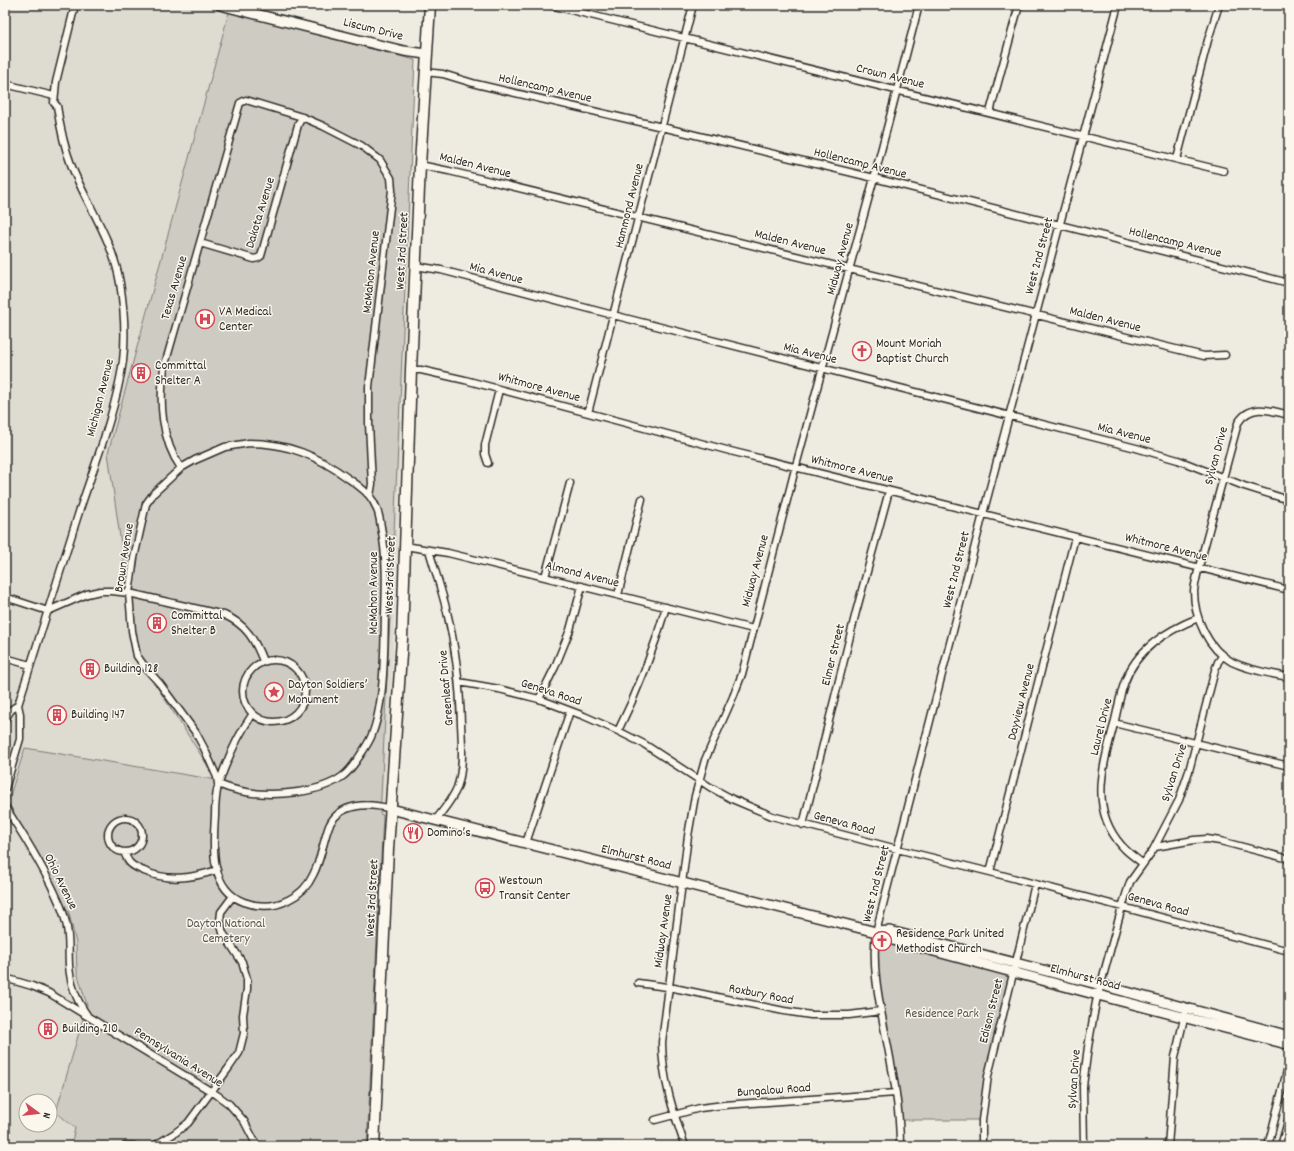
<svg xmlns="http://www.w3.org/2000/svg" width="1294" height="1151" font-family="Dekko,sans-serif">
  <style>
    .built { fill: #dedbd1; fill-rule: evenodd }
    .green { fill: #cecbc2; stroke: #7c7b76 }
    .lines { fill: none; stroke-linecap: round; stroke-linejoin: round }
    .street-casing { stroke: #2b2b2b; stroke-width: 9 }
    .secondary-casing { stroke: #2b2b2b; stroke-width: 12 }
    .primary-casing { stroke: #2b2b2b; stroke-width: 13 }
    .street { stroke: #fbf7ec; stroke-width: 6 }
    .secondary { stroke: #fbf7ec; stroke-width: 9 }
    .primary { stroke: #fbf7ec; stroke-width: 10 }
    .labels { text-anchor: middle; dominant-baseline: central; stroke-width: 3; stroke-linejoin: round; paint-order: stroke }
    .street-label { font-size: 13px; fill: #2b2b2b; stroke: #fbf7ec }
    .poi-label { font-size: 13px; fill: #2b2b2b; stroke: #fbf7ec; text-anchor: start }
    .park-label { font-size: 13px; fill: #545351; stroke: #fbf7ec }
  </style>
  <rect width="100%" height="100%" fill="#eeebe0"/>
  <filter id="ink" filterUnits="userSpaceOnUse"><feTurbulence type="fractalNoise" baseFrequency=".025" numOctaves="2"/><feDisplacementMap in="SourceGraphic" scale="8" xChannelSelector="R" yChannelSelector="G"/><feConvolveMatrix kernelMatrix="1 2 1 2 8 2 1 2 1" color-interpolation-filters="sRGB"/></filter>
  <g filter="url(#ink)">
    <!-- built -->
    <path class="built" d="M5,5h193l217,55 -22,595 -10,160 -16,331h-362zM26,1101h24v24h-24z"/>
    <!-- green -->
    <path class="green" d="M229,12l186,48c-11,246 -21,492 -34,737l-1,17 3,1 -16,331h-296l4,-18 -19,-16 31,-107 -10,-33 -1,-29 -7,-30 -61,-111 17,-54 192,32 -80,-124 -29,-203z
      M876,932l138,40 -11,40 -21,108h-83l-24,-143z"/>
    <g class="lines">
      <!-- street casing -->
      <g class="street-casing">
        <path id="street" d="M550,5l674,166
          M425,72l18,2 33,10 186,43 212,51 415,105
          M5,84l49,12
          M990,112l29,-107
          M1177,159l31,-119 11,-35
          M420,165l29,6 755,185 21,-1
          M200,243l54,16 4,-1 3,-2 37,-131 4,-8
          M415,266l26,4 172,45 523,133 42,12 66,26 45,14
          M411,370h10l44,10 269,72 555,138
          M588,413l105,-408
          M1289,415c-19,-5 -39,-12 -51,8l-39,144c-2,8 -4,16 -5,24 0,27 14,58 38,71 17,8 39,12 57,15
          M249,443c39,0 69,13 100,36 9,6 19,13 24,22 5,8 7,18 8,26 6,29 5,58 4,87 -1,36 0,91 -14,123 -3,7 -8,14 -12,20 -5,7 -9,14 -16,19 -12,9 -30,14 -45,16 -28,4 -54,3 -80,-8l-1,-7 -13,-29 -8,-15 -36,-49 -15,-17 -8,-11 -5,-25 -3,-38 5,-35 12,-54 8,-11 27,-25 14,-8 30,-13z
          M488,463l-3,-9v-9l14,-55
          M181,468c-20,-28 -22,-67 -17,-100l76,-265 6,-3 56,17 21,9 39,20 18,14 11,18 1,12 -23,197v37l3,60 -2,12
          M405,546l43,7 305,76
          M429,550c6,21 13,41 18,62 9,37 13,74 14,112 1,20 3,44 -4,64 -5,12 -14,22 -22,33
          M545,577l25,-94
          M618,595l24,-96
          M5,597l43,14 39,-17 13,-3h12l17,2 95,22c22,9 31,25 39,46
          M5,658l25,7
          M243 691a31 31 0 1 1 62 0a31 31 0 1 1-62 0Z
          M459,682l40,7 40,10 45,17 34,15 26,13 66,43 22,12 40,17 125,33 93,23 299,79
          M539,699l16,-32 15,-37 12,-44
          M252,715c-14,20 -25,45 -33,68 -3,7 -4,25 -4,33 -2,29 -6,73 29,86 14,5 29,6 44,-2 11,-5 20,-14 25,-25 8,-15 10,-33 16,-49 11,-24 40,-23 62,-17
          M5,719l6,-9 7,-5c20,-65 41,-129 61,-193 16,-48 37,-101 44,-151 3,-26 1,-53 -3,-78 -7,-43 -33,-78 -48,-116 -8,-20 -12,-40 -15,-61l-3,-3 2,-21 19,-77
          M1114,723l175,43
          M618,731c21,-42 35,-79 48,-124
          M5,789l15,-50v-25l-2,-9
          M5,807c18,27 35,55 49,84 4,9 9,19 11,28 5,15 3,30 4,46 1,18 8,36 18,50
          M108 835a17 17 0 1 1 34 0a17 17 0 1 1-34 0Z
          M803,825l53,-213 33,-121
          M526,843l44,-132
          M1155,847l39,-7 13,-1 13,2 69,18
          M124,852c2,4 3,8 6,11 4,4 9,6 14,8 24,11 49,7 73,-1
          M1143,864c-7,-6 -15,-11 -21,-18 -32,-36 -20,-76 -9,-118 4,-14 6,-30 11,-44 12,-35 42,-53 74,-66
          M990,872l85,-335
          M5,978l27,8 17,7 168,102 12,9 15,17 13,25
          M638,983l36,5 110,23 27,4h38l32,-4
          M655,1120l45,-12 24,-3 172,-12
          M125,1146h9
          M154,1146l21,-13 13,-10 40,-54 11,-16 5,-20 -1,-18 4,-26v-10l-5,-17 -19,-29 -3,-12 1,-9 12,-16
          M685,1146c-12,-35 -23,-68 -23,-104l26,-206 7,-40 10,-36 28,-63 9,-23 52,-201 80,-295 45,-173
          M900,1146c0,-40 -8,-79 -16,-119 -6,-32 -12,-62 -8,-95l107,-418 135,-509
          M982,1146v-26l6,-44 47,-192
          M1084,1146l-1,-60 5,-39 8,-45 26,-95 8,-25 23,-32 26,-50 10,-29 26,-101 3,-8 5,-7
          M1168,1146l7,-89 10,-43
          M1268,1146l21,-83
          M1281,1146l8,-28"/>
      </g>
      <!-- secondary casing -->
      <g class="secondary-casing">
        <path id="secondary" d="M220,5l147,37 37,9 22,3
          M391,809l485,123 13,7 209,56 189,49 2,-1
          M876,932l14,-1 211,54 188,51"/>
      </g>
      <!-- primary casing -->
      <g class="primary-casing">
        <path id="primary" d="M374,1146l14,-297 14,-210 9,-269 9,-205 10,-160"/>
      </g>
      <!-- street -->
      <use href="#street" class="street"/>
      <!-- secondary -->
      <use href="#secondary" class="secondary"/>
      <!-- primary -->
      <use href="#primary" class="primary"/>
    </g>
  </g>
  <!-- icons -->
  <defs>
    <g id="hospital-ring" transform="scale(1)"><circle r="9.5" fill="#fbf7ec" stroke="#d1495b" stroke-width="1.5"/><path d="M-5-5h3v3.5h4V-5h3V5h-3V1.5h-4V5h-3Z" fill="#d1495b"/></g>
    <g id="church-ring" transform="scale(1)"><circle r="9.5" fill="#fbf7ec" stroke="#d1495b" stroke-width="1.5"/><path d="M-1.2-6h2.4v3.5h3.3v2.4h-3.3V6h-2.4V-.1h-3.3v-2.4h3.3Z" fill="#d1495b"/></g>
    <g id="building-ring" transform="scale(1)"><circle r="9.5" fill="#fbf7ec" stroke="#d1495b" stroke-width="1.5"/><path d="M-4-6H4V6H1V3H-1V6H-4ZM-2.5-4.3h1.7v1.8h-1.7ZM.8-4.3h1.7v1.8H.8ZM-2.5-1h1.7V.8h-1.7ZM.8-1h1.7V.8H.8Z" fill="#d1495b"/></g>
    <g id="sight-ring" transform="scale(1)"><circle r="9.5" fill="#fbf7ec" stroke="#d1495b" stroke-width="1.5"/><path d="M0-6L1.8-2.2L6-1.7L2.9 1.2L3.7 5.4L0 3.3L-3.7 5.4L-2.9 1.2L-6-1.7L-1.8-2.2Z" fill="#d1495b"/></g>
    <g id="restaurant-ring" transform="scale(1)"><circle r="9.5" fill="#fbf7ec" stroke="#d1495b" stroke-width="1.5"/><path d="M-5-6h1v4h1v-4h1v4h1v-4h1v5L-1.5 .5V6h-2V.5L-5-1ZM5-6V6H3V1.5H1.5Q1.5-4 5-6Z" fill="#d1495b"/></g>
    <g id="bus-ring" transform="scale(1)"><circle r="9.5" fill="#fbf7ec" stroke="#d1495b" stroke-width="1.5"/><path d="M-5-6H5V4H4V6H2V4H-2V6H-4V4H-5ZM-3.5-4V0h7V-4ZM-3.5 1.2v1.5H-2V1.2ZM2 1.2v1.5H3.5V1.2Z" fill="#d1495b"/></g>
  </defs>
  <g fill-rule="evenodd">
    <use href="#hospital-ring" x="205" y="319"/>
    <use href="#church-ring" x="862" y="351"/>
    <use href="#building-ring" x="141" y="373"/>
    <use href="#building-ring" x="157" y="623"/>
    <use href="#building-ring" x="90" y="669"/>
    <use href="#sight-ring" x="274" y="692"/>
    <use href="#building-ring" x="57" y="715"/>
    <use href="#restaurant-ring" x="413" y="833"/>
    <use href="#bus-ring" x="485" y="888"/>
    <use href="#church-ring" x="882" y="941"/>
    <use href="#building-ring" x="48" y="1029"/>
  </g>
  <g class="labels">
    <!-- street labels -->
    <g class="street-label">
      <text transform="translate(373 30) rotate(14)">Liscum Drive</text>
      <text transform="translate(890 77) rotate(14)">Crown Avenue</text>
      <text transform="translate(545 89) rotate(13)">Hollencamp Avenue</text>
      <text transform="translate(860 164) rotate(14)">Hollencamp Avenue</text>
      <text transform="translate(475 166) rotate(14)">Malden Avenue</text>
      <text transform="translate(630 206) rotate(-76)">Hammond Avenue</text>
      <text transform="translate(261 213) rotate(-73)">Dakota Avenue</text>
      <text transform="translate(790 243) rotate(14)">Malden Avenue</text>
      <text transform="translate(1175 243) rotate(14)">Hollencamp Avenue</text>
      <text transform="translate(403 251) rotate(-87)">West 3rd Street</text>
      <text transform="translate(1040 256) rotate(-75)">West 2nd Street</text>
      <text transform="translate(841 259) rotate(-75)">Midway Avenue</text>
      <text transform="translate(372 272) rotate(-84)">McMahon Avenue</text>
      <text transform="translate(496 274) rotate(15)">Mia Avenue</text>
      <text transform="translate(175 288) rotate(-74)">Texas Avenue</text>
      <text transform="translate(1105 320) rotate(14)">Malden Avenue</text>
      <text transform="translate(810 354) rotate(14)">Mia Avenue</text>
      <text transform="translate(539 388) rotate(15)">Whitmore Avenue</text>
      <text transform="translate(101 398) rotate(-76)">Michigan Avenue</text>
      <text transform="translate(1124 434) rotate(14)">Mia Avenue</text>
      <text transform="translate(1217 456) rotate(-75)">Sylvan Drive</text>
      <text transform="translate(852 470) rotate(14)">Whitmore Avenue</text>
      <text transform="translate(1166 548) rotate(14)">Whitmore Avenue</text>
      <text transform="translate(125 558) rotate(-81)">Brown Avenue</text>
      <text transform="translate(957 570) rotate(-76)">West 2nd Street</text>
      <text transform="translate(756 571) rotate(-75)">Midway Avenue</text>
      <text transform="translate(391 575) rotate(-88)">West 3rd Street</text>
      <text transform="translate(582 575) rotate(14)">Almond Avenue</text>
      <text transform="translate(374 593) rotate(-90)">McMahon Avenue</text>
      <text transform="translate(834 655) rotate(-76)">Elmer Street</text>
      <text transform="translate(447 688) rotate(-95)">Greenleaf Drive</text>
      <text transform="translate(551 693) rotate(18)">Geneva Road</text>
      <text transform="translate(1022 702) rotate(-76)">Dayview Avenue</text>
      <text transform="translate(1102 727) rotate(-76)">Laurel Drive</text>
      <text transform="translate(1175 773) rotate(-72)">Sylvan Drive</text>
      <text transform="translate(844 824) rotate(15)">Geneva Road</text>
      <text transform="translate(636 858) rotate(14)">Elmhurst Road</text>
      <text transform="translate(60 882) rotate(64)">Ohio Avenue</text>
      <text transform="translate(877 884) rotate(-76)">West 2nd Street</text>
      <text transform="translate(373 898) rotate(-87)">West 3rd Street</text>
      <text transform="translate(1158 905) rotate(15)">Geneva Road</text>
      <text transform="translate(664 931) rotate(-82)">Midway Avenue</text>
      <text transform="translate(1085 978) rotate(15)">Elmhurst Road</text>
      <text transform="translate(761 995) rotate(11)">Roxbury Road</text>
      <text transform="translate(992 1011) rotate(-76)">Edison Street</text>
      <text transform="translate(178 1058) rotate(32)">Pennsylvania Avenue</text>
      <text transform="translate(1075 1079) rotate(-86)">Sylvan Drive</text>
      <text transform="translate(774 1091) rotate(-4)">Bungalow Road</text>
    </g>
    <!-- poi labels -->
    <g class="poi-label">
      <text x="219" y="312">VA Medical<tspan x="219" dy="15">Center</tspan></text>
      <text x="876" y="344">Mount Moriah<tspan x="876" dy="15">Baptist Church</tspan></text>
      <text x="155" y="366">Committal<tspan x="155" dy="15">Shelter A</tspan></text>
      <text x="171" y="616">Committal<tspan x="171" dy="15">Shelter B</tspan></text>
      <text x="104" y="669">Building 128</text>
      <text x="288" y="685">Dayton Soldiers’<tspan x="288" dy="15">Monument</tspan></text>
      <text x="71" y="715">Building 147</text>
      <text x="427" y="833">Domino’s</text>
      <text x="499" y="881">Westown<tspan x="499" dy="15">Transit Center</tspan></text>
      <text x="896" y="934">Residence Park United<tspan x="896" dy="15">Methodist Church</tspan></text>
      <text x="62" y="1029">Building 210</text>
    </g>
    <!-- park labels -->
    <g class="park-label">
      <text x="226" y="924">Dayton National<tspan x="226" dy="15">Cemetery</tspan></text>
      <text x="942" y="1014">Residence Park</text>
    </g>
  </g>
  <!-- margin -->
  <rect width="1294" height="1151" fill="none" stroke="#fbf7ec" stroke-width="20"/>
  <rect x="10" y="10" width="1274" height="1131" fill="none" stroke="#2b2b2b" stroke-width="1.5" filter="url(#ink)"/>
  <!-- north arrow -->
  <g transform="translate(38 1113) rotate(105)"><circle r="19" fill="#fbf7ec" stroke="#a8a59f"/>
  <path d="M0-3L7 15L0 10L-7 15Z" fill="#d1495b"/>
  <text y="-6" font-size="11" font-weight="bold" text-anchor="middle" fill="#2b2b2b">N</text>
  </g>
</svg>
